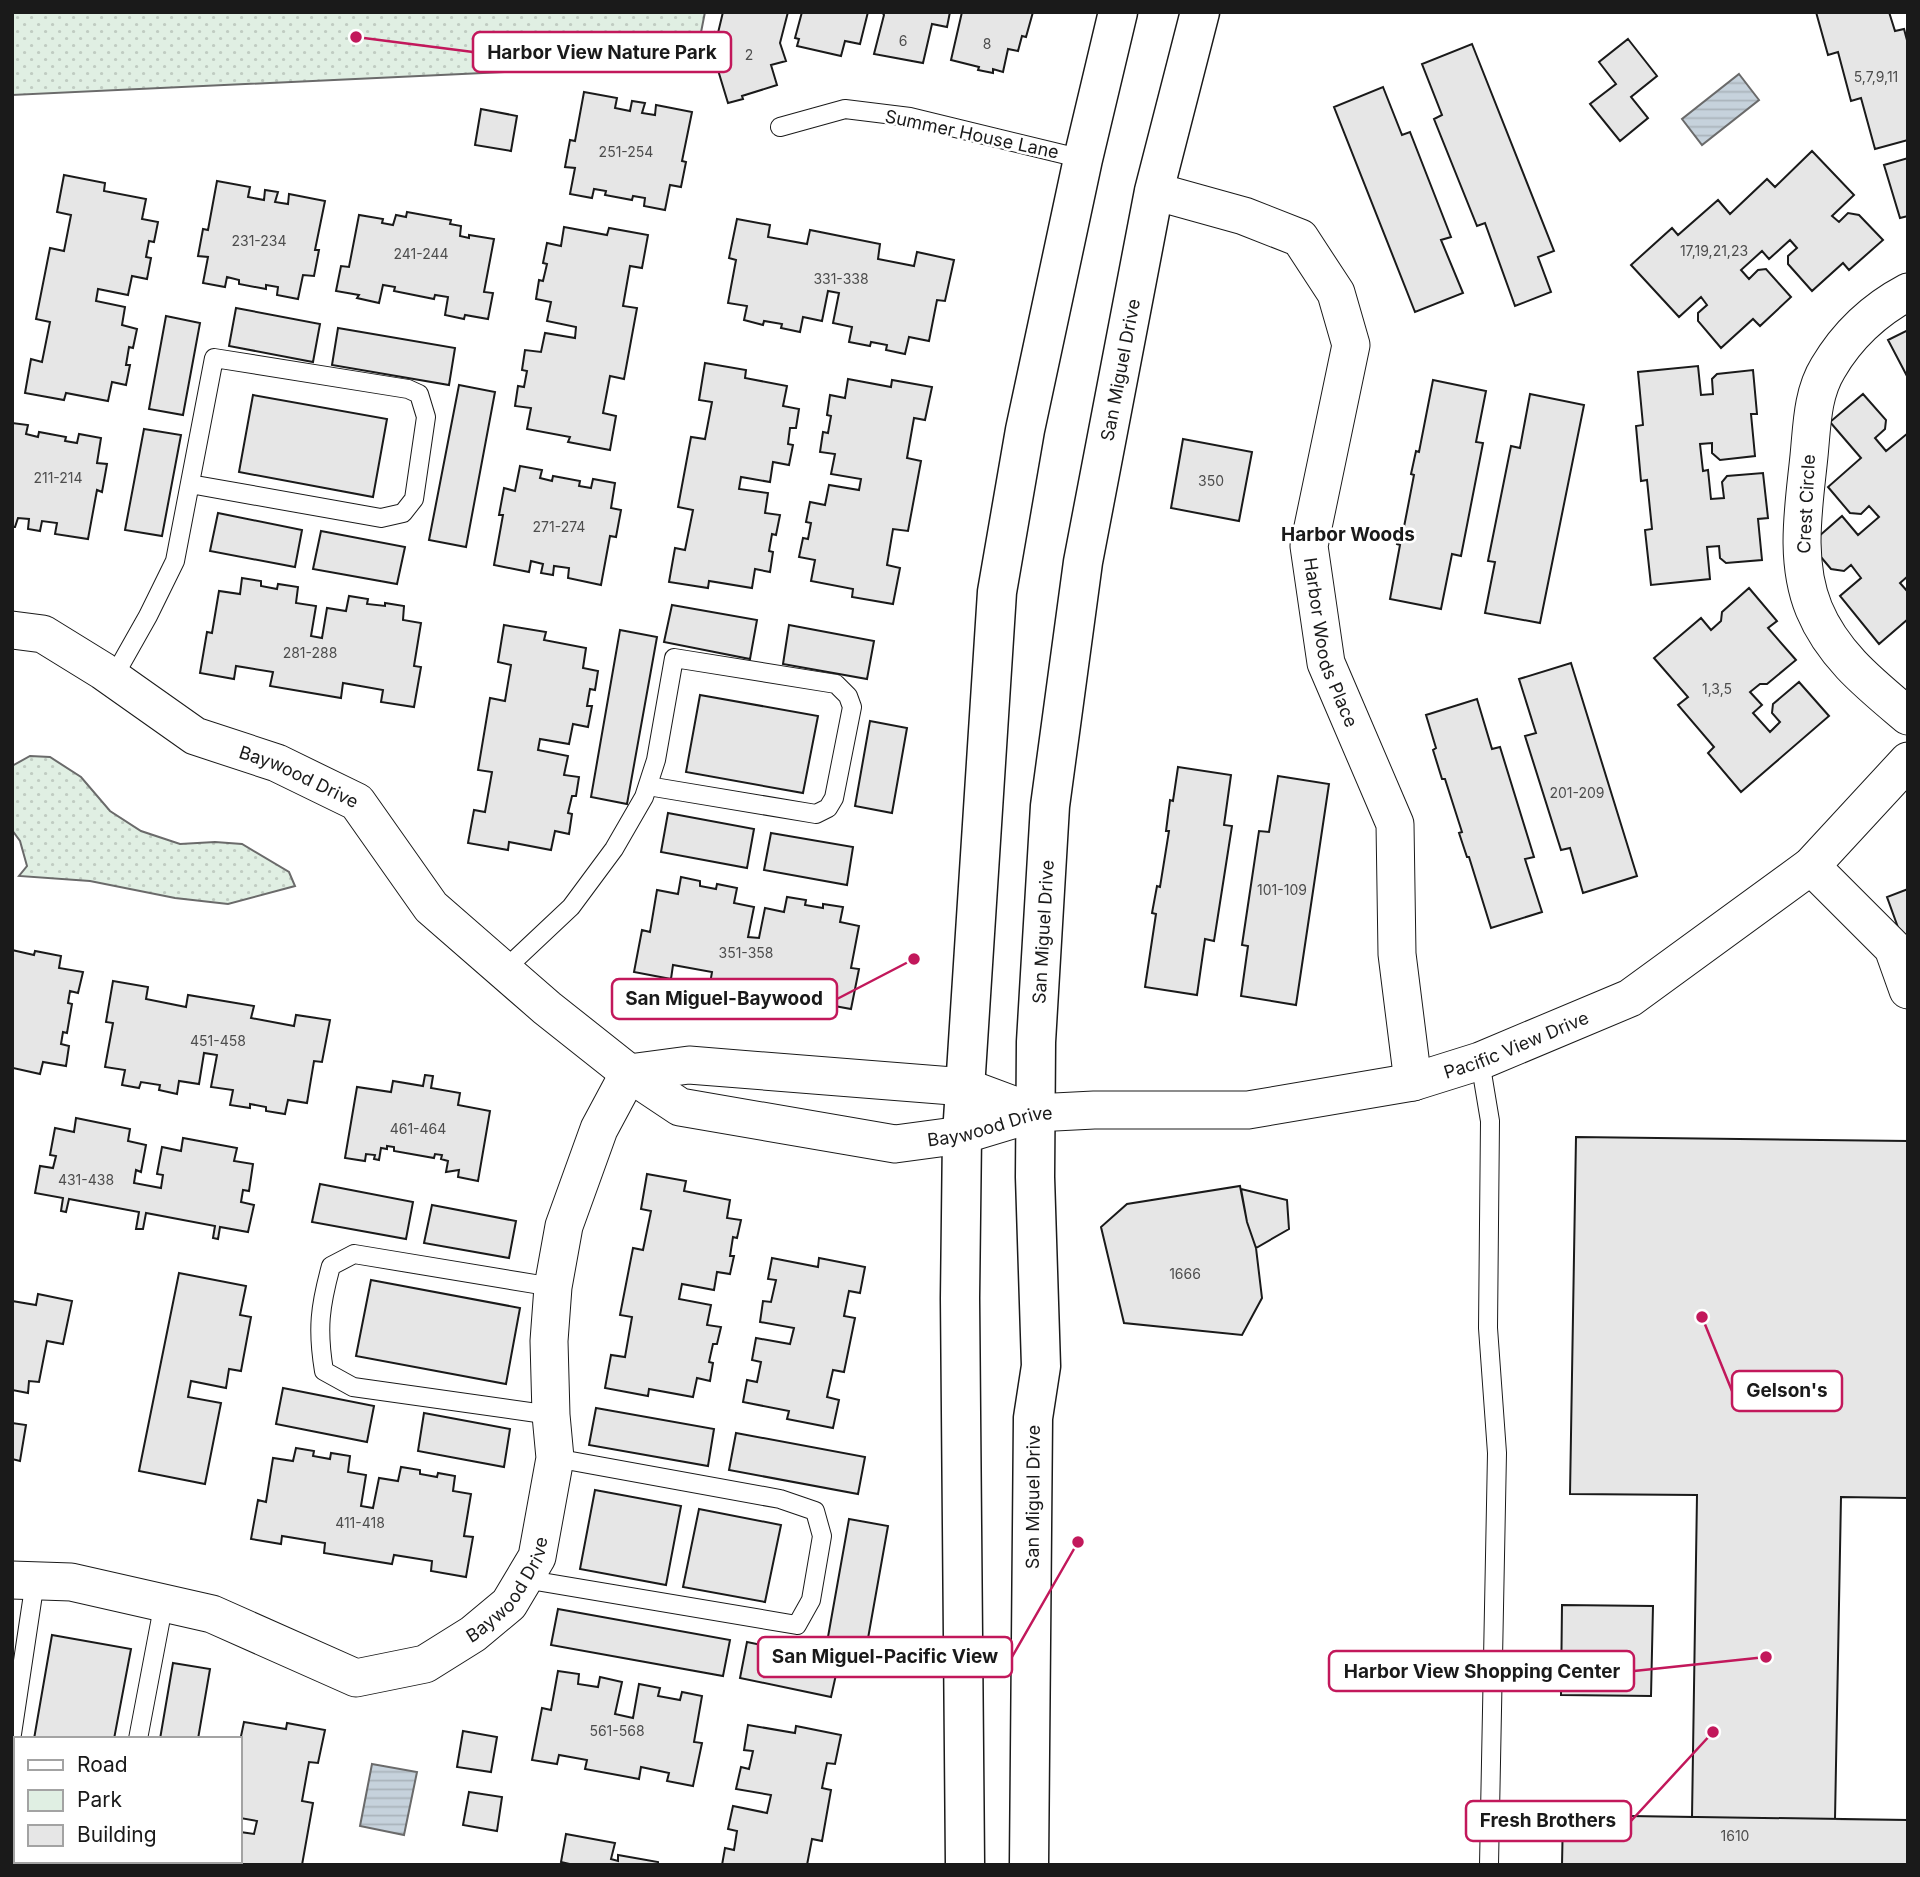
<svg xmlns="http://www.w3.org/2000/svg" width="1920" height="1877" font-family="Inter,sans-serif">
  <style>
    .green { fill: url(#green-dots); stroke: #6a6a6a; stroke-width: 2 }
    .water { fill: url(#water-rules); stroke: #6a6a6a; stroke-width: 2 }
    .building { fill: #e6e6e6; stroke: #1a1a1a; stroke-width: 2 }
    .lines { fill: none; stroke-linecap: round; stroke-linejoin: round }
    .lane-casing { stroke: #1a1a1a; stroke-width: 20 }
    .street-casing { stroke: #1a1a1a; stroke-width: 39 }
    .secondary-casing { stroke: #1a1a1a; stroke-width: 41 }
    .lane { stroke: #fff; stroke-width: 18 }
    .street { stroke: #fff; stroke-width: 37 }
    .secondary { stroke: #fff; stroke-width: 38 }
    .labels { text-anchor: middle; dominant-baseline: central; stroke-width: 5; stroke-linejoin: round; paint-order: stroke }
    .number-label { font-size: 14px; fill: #4d4d4d }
    .street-label { font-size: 18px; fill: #1a1a1a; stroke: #fff }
    .neighbourhood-label { font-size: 19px; font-weight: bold; fill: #1a1a1a; stroke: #fff }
    .leader { fill: none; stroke: #c2185b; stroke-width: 2.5 }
    .callout-dot { fill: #c2185b; stroke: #fff; stroke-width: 2.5 }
    .callout { fill: #fff; stroke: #c2185b; stroke-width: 2.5 }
    .callout-label { font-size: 19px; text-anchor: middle; font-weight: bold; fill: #1a1a1a }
  </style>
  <defs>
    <pattern id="green-dots" width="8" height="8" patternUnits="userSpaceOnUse" patternTransform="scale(1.75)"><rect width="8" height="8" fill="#e0efe3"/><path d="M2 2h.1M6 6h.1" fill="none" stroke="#c0ccc2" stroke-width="1.8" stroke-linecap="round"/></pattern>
    <pattern id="water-rules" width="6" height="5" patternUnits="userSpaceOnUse" patternTransform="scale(1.75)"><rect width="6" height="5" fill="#c6d2dc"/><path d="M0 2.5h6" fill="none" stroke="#aab4bc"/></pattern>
  </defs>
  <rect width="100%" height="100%" fill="#fff"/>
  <!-- green -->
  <path class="green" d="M12,12h693l-10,51 -683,32z
    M30,756l20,1 31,20 29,34 31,20 39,13 35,-2 27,2 47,28 6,14 -67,18 -53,-6 -85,-17 -71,-5 8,-10 -7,-25 -8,-11v-64z"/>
  <!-- water -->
  <path class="water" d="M1739,74l20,26 -57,45 -20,-26z
    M372,1764l45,8 -13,63 -44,-9z"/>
  <!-- building -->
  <path class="building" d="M723,12h65l-8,31 6,18 -15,4 6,20 -35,11 1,3 -15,4 -17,-56 4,-15 3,1z
    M802,12h66l-8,32 -15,-3 -4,15 -44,-10 2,-7 -4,-1z
    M882,12h68l-3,15 -15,-3 -9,39 -49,-9 10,-39z
    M962,12h71l-7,25 -4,-1 -4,15 -10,-2 -5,23 -10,-3v4l-15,-3 1,-3 -28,-7z
    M1816,12h73l6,19 9,-2 4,15v96l-33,9 -14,-51 -10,3 -13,-49 -10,3z
    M1628,39l29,37 -26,21 17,21 -28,23 -30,-37 26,-20 -17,-22z
    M1472,44l82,207 -16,6 13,35 -36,14 -30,-83 -8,3 -43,-107 8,-4 -20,-51z
    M1383,87l19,48 8,-3 41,105 -10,3 22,53 -48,19 -81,-205z
    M584,92l33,6 -2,10 15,3 2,-10 13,2 -3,10 13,2 1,-10 36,7 -10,49 4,1 -5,25 -11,-2 -5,25 -21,-4 1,-8 -12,-2 -1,4 -27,-5 1,-4 -12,-2 -2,9 -22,-4 5,-26 -10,-1 5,-27 5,1z
    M481,109l36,7 -6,35 -36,-6z
    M1812,151l42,44 -22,21 7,6 9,-9 11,2 24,25 -34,30 -6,-7 -31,28 -24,-27v-8l9,-8 -7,-8 -21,19 -7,-8 -21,19 8,9 9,-9 8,-1 25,28 -31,29 -7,-7 -32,29 -23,-27v-8l9,-8 -6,-8 -22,20 -48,-52 41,-37 6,7 40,-35 12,14 37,-35 8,8z
    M1908,158v58l-8,2 -16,-53z
    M64,175l41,8 -1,8 42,8 -4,20 16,3 -4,20 -5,-1 -3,16 5,1 -4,21 -15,-3 -4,19 -30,-6 -2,12 29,6 -3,18 15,4 -4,19 -4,-1 -3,18h4l-4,20 -14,-3 -4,19 -42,-8 -2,7 -39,-7 6,-34 11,3 8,-40 -14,-3 14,-71 14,3 7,-36 -14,-3z
    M217,181l33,6 -2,10 16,3 1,-10 13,2 -3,10 13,2 1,-10 36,7 -10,49h4l-5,26 -11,-1 -5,24 -21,-4 1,-8 -12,-2v4l-27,-5v-4l-12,-3 -2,10 -22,-4 5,-26 -10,-1 5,-27 5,1z
    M407,212l44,8 -1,4 11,2 -1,10 9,2v-3l25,4 -10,53 9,1 -5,26 -23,-4 -1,4 -19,-4 3,-18 -13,-2 -1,4 -40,-8 1,-4 -12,-2 -4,18 -22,-5 2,-3 -23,-4 5,-25 8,1 10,-52 24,4 -1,4 11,2 3,-10 10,2z
    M737,219l33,6 -2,12 39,7 3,-14 70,14 -2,15 36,7 3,-14 37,8 -9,41 -8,-1 -8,41 -20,-4 -4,17 -19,-4 1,-5 -16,-3 -1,4 -21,-4 3,-15 -19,-4 6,-30 -11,-2 -6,30 -19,-4 -3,15 -19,-4 1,-4 -18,-3 -1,4 -19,-5 3,-14 -19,-3 8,-43 -7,-2z
    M564,227l43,8 2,-7 39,7 -6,33 -12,-2 -7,40 14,2 -13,71 -14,-3 -7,37 13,3 -6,34 -42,-8 2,-5 -43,-8 4,-21 -16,-2 3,-20 6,1 3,-16 -5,-1 3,-20 16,2 4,-19 30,5 1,-11 -29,-6 4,-19 -15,-3 3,-19 4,1 4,-17 -4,-1 4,-20 14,3z
    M236,308l84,16 -7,38 -84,-16z
    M166,316l34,7 -17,92 -34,-6z
    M338,328l117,20 -6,37 -117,-20z
    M1908,330v48l-20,-38z
    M705,363l41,7 -1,8 42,8 -4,20 16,3 -3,19h-6l-2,16 5,1 -4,20 -16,-3 -3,20 -29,-5 -2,12 29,4 -3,20 15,2 -4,20 -4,-1 -3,17 4,1 -3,20 -15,-3 -3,19 -43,-7 -1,7 -39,-6 6,-34 10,2 8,-40 -15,-3 13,-70 14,2 7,-37 -13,-2z
    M1698,366l3,29 12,-1 -1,-15 5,-5 36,-4 4,44h-6l4,42 -35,4 -8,-7v-10l-12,1 3,27 5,-1 3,29 13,-1 -2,-16 5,-6 36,-3 5,45 -10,1 4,41 -36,3 -6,-5 -1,-12 -12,1 3,32 -59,6 -6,-55 7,-1 -5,-49 -6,1 -5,-55 7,-1 -5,-53z
    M848,379l43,8 1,-7 40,7 -7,33 -11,-2 -7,40 14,3 -13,70 -15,-2 -6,36 13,3 -7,36 -41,-7 1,-8 -42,-8 4,-21 -16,-3 4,-19 5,1 3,-16 -5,-1 4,-20 15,3 4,-20 30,5 2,-11 -30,-5 4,-20 -15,-2 3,-20 5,1 3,-17 -4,-1 3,-20 15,3z
    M1433,380l53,11 -10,51 7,1 -22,113 -9,-2 -11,55 -51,-10 10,-54 -3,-1 4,-18 3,1 10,-52 -3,-1 5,-23 3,1z
    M459,385l36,7 -29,155 -37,-7z
    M1530,394l54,11 -44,218 -55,-10 10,-51 -7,-1 23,-115 9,2z
    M1863,394l23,26 -1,9 -10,9 11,13 22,-18v143l-8,7 8,9v27l-29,25 -39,-48 21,-18 -10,-13 -7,6 -13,-2 -21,-25 32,-28 16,19 21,-18 -10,-11 -8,8 -11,-1 -22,-26 33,-29 -31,-36z
    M253,395l134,24 -14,78 -134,-25z
    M12,423l16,2 -2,9 12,3 1,-5 27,5 -1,4 12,2 2,-9 22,4 -4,25 10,1 -5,28 -5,-2 -9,49 -33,-5 2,-11 -15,-2 -2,10 -12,-2 1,-10 -11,-1 -3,9h-3z
    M144,429l37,6 -19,101 -37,-6z
    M1183,439l69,13 -13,69 -68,-13z
    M520,466l22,4 -2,8 12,3 1,-5 27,5 -1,5 12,2 2,-9 22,4 -4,25 10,2 -5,27 -6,-1 -9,49 -33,-7 1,-10 -15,-2 -1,9 -12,-2 2,-9 -12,-3 -2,11 -35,-7 9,-50h-4l5,-27 11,3z
    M218,513l84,17 -7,37 -85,-16z
    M321,531l84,16 -8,37 -84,-15z
    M242,578l19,3v5l16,3 1,-5 20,3 -2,16 20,3 -5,30 11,2 5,-30 19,3 3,-15 19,3 -1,5 18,2v-3l19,3 -1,14 18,3 -7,43 7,1 -7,40 -33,-5 2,-12 -40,-7 -2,15 -71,-12 3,-14 -37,-6 -2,13 -34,-6 7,-41 5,1 7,-42 21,3z
    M1749,588l28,33 -9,7 28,32 -29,24h-7l-10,8 12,13 -9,8 17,19 10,-10 -8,-9 1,-9 26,-22 30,34 -88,76 -33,-39 6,-6 -36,-42 10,-8 -34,-39 47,-40 10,12 10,-9 1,-9z
    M672,605l85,15 -7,39 -86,-17z
    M504,625l42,7 -2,8 42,8 -3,20 15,3 -3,19 -5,-1 -3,17h5l-4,21 -15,-3 -4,20 -29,-5 -2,11 30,6 -4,19 15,2 -3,19h-4l-4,17 4,1 -3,20 -14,-3 -4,19 -42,-8 -1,8 -40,-7 6,-33 11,2 7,-40 -14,-2 12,-72 15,3 6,-36 -13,-3z
    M789,625l85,16 -7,38 -84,-15z
    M620,630l37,7 -30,167 -36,-7z
    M1571,663l66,213 -54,17 -13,-45 -9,2 -36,-114 11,-3 -17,-54z
    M700,695l118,21 -15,77 -117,-21z
    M1477,699l15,50 8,-2 34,110 -9,2 17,53 -51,16 -22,-71h-2l-8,-24 3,-1 -17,-53h-3l-9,-29 3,-2 -10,-33z
    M870,721l37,7 -15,85 -37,-7z
    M1178,767l53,8 -7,50 8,1 -18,115 -9,-2 -8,56 -52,-8 11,-73 -4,-1 5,-27 3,1 9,-56h-3l4,-31 3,1z
    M1278,776l51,8 -33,221 -55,-9 7,-50 -6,-1 17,-114 10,1z
    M668,813l86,16 -7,39 -86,-16z
    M771,833l82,14 -6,38 -83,-15z
    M681,877l19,4v5l16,3 1,-5 20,4 -3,15 20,4 -6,30 11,1 6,-30 19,4 3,-15 19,3 -1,5 18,3v-4l20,3 -3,15 19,4 -8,42 8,1 -8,40 -33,-6 2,-11 -43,-8 -1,12 -66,-12 2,-12 -39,-7 -2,14 -37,-7 8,-42 8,2 7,-42 21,4z
    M1908,889v66l-21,-58z
    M12,950l22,5 1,-4 26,5 -2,12 24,4 -5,21 -8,-2 -2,12 4,1 -5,29 -4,-1 -2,12 8,2 -3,20 -23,-4 -3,12 -27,-6z
    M113,981l35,6 -2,12 40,8 2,-12 66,11 -3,12 43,8 2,-11 34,5 -8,42 -8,-1 -7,42 -19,-3 -3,14 -19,-3v-4l-16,-3v4l-20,-3 3,-15 -22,-3 6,-32 -13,-2 -5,31 -20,-3 -2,13 -18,-4 1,-5 -19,-3 -2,6 -17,-3 3,-15 -20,-3 8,-44 -7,-1z
    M425,1075l8,1 -2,12 29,5 -2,12 32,6 -12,70 -20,-4 1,-7 -13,2 2,-11 -7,-2 1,-4 -7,-1 -1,4 -40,-7v-4l-7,-1v3l-6,-1 -2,12 -5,-1 1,-4 -9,-1 -1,7 -20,-3 12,-71 34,5 2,-11 30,5z
    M76,1118l54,11 -2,12 18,4 -5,27 -5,-2 -2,13 27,5 2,-13 -6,-1 5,-27 19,4 2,-13 54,10 -3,13 19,3 -4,27 -6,-1 -2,12 13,3 -6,27 -28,-5 -2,12 -5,-1 2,-12 -69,-13 -3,16h-7l3,-17 -70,-13 -3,13 -5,-1 2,-13 -28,-5 5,-27 13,2 3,-12 -6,-1 5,-27 19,4z
    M1576,1137l332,4v357l-67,-1 -6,322 73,1 -1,45h-345l1,-50 129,2 5,-322 -127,-1z
    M647,1174l39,7 -2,10 46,9 -3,18 14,2 -4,18 -4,-1 -3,19h4l-4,18 -13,-2 -3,18 -32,-6 -3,15 32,6 -4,20 14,2 -4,17h-4l-4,18 4,1 -3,18 -13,-3 -4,19 -44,-8 -1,7 -43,-8 6,-33 14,2 7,-40 -12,-2 13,-67 10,2 8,-39 -10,-2z
    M320,1184l93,18 -7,37 -94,-17z
    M1240,1186l7,36 9,26 6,50 -20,37 -118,-12 -23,-96 26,-23z
    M1241,1189l46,11 2,29 -33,19 -9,-26z
    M432,1205l84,16 -7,37 -85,-15z
    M772,1258l46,9 1,-9 46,9 -5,26 -11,-2 -5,25 11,2 -11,54 -11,-2 -6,27 12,3 -6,28 -46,-9 2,-8 -46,-9 4,-22 10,2 4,-20 -9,-2 4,-22 34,6 4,-16 -34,-6 3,-21 8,1 5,-22 -8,-1z
    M179,1273l67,13 -6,29 11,2 -10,54 -12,-2 -3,19 -35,-7 -3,16 33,6 -16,81 -66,-13z
    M371,1280l149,28 -14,76 -150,-28z
    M38,1294l34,7 -9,43 -16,-3 -8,41 -10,-1 -1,12 -16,-3v-89l24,4z
    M283,1388l91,18 -7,36 -91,-18z
    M596,1408l118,21 -6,37 -119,-21z
    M424,1413l86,16 -6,38 -86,-16z
    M12,1423l14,2 -6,36 -8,-2z
    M736,1433l129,24 -7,37 -129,-24z
    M296,1448l18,3 -1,5 17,3 1,-6 19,3 -2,16 18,3 -5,31 12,2 6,-30 19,3 3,-14 19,3v4l17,3 1,-4 17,3 -2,15 18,3 -7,42 9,1 -7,40 -35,-6 1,-10 -38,-6 -2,9 -68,-11 1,-10 -43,-7 -1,8 -30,-5 7,-39 8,2 7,-44 20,3z
    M595,1490l86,16 -15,79 -86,-16z
    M699,1509l82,16 -16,77 -82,-15z
    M849,1519l39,7 -21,118 -39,-7z
    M1562,1605l91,1 -2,90 -90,-1z
    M558,1609l172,31 -7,36 -172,-31z
    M52,1635l79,14 -17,90h-80z
    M747,1642l92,19 -8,36 -91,-19z
    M173,1663l37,6 -12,70h-38z
    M558,1671l21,3 -1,10 20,3 2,-10 22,5 -7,32 18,4 6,-34 21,4 -2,8 22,4 2,-8 20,4 -8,46 8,1 -9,43 -26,-5 2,-8 -28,-6 -2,12 -54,-10 2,-9 -28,-5 -2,9 -25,-4 10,-52 9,2z
    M244,1722l42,7 1,-6 38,7 -7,33 -9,-1 -7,39 11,2 -11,62h-100l1,-4h37v-29l14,2 3,-13 -17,-3v-77z
    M748,1725l47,8 1,-7 45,9 -6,29 -8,-1 -5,25 9,2 -9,51 -10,-2 -5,26h-85l3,-17 9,2 3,-19 -9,-2 5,-23 34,7 4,-18 -35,-6 5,-22 8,2 4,-18 -9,-1z
    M463,1731l34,6 -6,35 -34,-5z
    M469,1792l33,5 -5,34 -34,-6z
    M1563,1815l345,5 -1,45h-345z
    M566,1834l49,9 -4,16 7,2v-6l40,7v3h-84l-13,-3z
    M137,1861h38l-1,4h-38z"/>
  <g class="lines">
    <!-- lane casing -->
    <g class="lane-casing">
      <path id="lane" d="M780,127l65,-18 65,8 173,42
        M113,678l35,-62 27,-55 39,-203 194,31 11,5 7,23 -12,82 -11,14 -22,5 -191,-34
        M503,971l68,-64 43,-58 30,-52 12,-37 18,-102 162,26 12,12 4,11 -18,91 -6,10 -12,6 -168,-28
        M1480,1061l10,60 -2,207 9,125 -8,412
        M551,1415l-198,-28 -29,-16c-7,-42 -4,-65 7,-105l23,-12 199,33
        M524,1579l273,46 14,-25 11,-64 -7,-25 -35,-12 -225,-41
        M12,1734l23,-153
        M138,1739l26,-137
        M12,1862l17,3
        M114,1865v-4"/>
    </g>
    <!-- street casing -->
    <g class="street-casing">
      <g id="street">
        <path id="s1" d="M1154,191l90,25 56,22 36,55 15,52 -42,201 17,117 69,161 2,130 16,128"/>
        <path d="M1908,292c-34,18 -60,42 -80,76 -16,26 -16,58 -19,88 -5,50 -15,104 5,153 19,46 56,75 94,107"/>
        <path id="s2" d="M12,630l31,4 60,37 92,65 82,27 80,39 74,105 116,101 82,65 51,34 215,37 67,-9 73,-22 59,-3h154l165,-28 67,-21 150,-63 181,-132 97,-105"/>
        <path d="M1811,866l82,82 15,42"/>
        <path d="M629,1073l60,-8 276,22 70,26"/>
        <path id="s3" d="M12,1580l59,2 141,32 144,64 69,-14 48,-30 36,-30 28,-47 18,-99 -4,-43 -2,-74 4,-54 11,-61 35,-97 30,-56"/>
      </g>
    </g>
    <!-- secondary casing -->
    <g class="secondary-casing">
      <g id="secondary">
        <path d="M965,1865l-5,-567 2,-163 35,-543 28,-162 58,-271 35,-147"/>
        <path id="s4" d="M1029,1865l4,-447 8,-52 -6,-189 1,-135 14,-236 33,-244 71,-371 46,-179"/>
      </g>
    </g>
    <!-- lane -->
    <use href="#lane" class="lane"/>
    <!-- street -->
    <use href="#street" class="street"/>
    <!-- secondary -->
    <use href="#secondary" class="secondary"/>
  </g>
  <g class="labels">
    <!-- number labels -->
    <g class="number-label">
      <text x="903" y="40">6</text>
      <text x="987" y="43">8</text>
      <text x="749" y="54">2</text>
      <text x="1876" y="76">5,7,9,11</text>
      <text x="626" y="151">251-254</text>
      <text x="259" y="240">231-234</text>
      <text x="1714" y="250">17,19,21,23</text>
      <text x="421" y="253">241-244</text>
      <text x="841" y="278">331-338</text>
      <text x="58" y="477">211-214</text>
      <text x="1211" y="480">350</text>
      <text x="559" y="526">271-274</text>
      <text x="310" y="652">281-288</text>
      <text x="1717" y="688">1,3,5</text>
      <text x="1577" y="792">201-209</text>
      <text x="1282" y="889">101-109</text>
      <text x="746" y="952">351-358</text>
      <text x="218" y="1040">451-458</text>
      <text x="418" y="1128">461-464</text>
      <text x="86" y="1179">431-438</text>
      <text x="1185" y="1273">1666</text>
      <text x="360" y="1522">411-418</text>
      <text x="617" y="1730">561-568</text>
      <text x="1735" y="1835">1610</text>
    </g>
    <!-- street labels -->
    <g class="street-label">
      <text transform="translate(972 134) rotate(12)">Summer House Lane</text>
      <text stroke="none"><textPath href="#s4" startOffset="1502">San Miguel Drive</textPath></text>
      <text transform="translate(1806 504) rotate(-87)">Crest Circle</text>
      <text stroke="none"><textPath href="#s1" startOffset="578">Harbor Woods Place</textPath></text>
      <text stroke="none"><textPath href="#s2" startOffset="326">Baywood Drive</textPath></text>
      <text stroke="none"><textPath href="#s4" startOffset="934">San Miguel Drive</textPath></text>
      <text stroke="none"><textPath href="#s2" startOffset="1690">Pacific View Drive</textPath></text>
      <text stroke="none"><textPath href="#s2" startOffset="1153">Baywood Drive</textPath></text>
      <text stroke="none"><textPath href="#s4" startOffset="368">San Miguel Drive</textPath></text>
      <text stroke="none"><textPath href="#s3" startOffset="546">Baywood Drive</textPath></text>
    </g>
    <!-- neighbourhood labels -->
    <g class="neighbourhood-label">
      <text x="1348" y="534">Harbor Woods</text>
    </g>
  </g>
  <!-- callouts -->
  <path class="leader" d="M356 37L473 52M914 959L837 999M1702 1317L1732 1391M1078 1542L1012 1657M1766 1657L1634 1671M1713 1732L1631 1821"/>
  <g class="callout-dot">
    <circle cx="356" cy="37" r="7"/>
    <circle cx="914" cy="959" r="7"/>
    <circle cx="1702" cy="1317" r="7"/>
    <circle cx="1078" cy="1542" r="7"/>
    <circle cx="1766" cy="1657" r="7"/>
    <circle cx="1713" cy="1732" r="7"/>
  </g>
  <g class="callout">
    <rect x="473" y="32" width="258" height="40" rx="7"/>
    <rect x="612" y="979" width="225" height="40" rx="7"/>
    <rect x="1732" y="1371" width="110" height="40" rx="7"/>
    <rect x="758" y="1637" width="254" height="40" rx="7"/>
    <rect x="1329" y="1651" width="305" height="40" rx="7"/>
    <rect x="1466" y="1801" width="165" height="40" rx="7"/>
  </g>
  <g class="callout-label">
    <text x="602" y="59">Harbor View Nature Park</text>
    <text x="724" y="1005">San Miguel-Baywood</text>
    <text x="1787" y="1397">Gelson's</text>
    <text x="885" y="1663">San Miguel-Pacific View</text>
    <text x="1482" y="1678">Harbor View Shopping Center</text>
    <text x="1548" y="1827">Fresh Brothers</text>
  </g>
  <!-- border -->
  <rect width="1920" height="1877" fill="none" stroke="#1a1a1a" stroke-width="28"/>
  <!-- legend -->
  <rect x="14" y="1737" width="228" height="126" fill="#ffffff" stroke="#a3a3a3" stroke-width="2"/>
  <rect x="28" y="1760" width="35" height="10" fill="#ffffff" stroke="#a3a3a3" stroke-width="2"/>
  <text x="77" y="1772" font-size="21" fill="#1a1a1a">Road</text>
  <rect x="28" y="1790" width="35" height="21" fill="#e0efe3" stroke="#a3a3a3" stroke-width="2"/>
  <text x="77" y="1807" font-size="21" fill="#1a1a1a">Park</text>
  <rect x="28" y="1825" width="35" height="21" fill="#e6e6e6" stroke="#a3a3a3" stroke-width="2"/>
  <text x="77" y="1842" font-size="21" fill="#1a1a1a">Building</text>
</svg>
